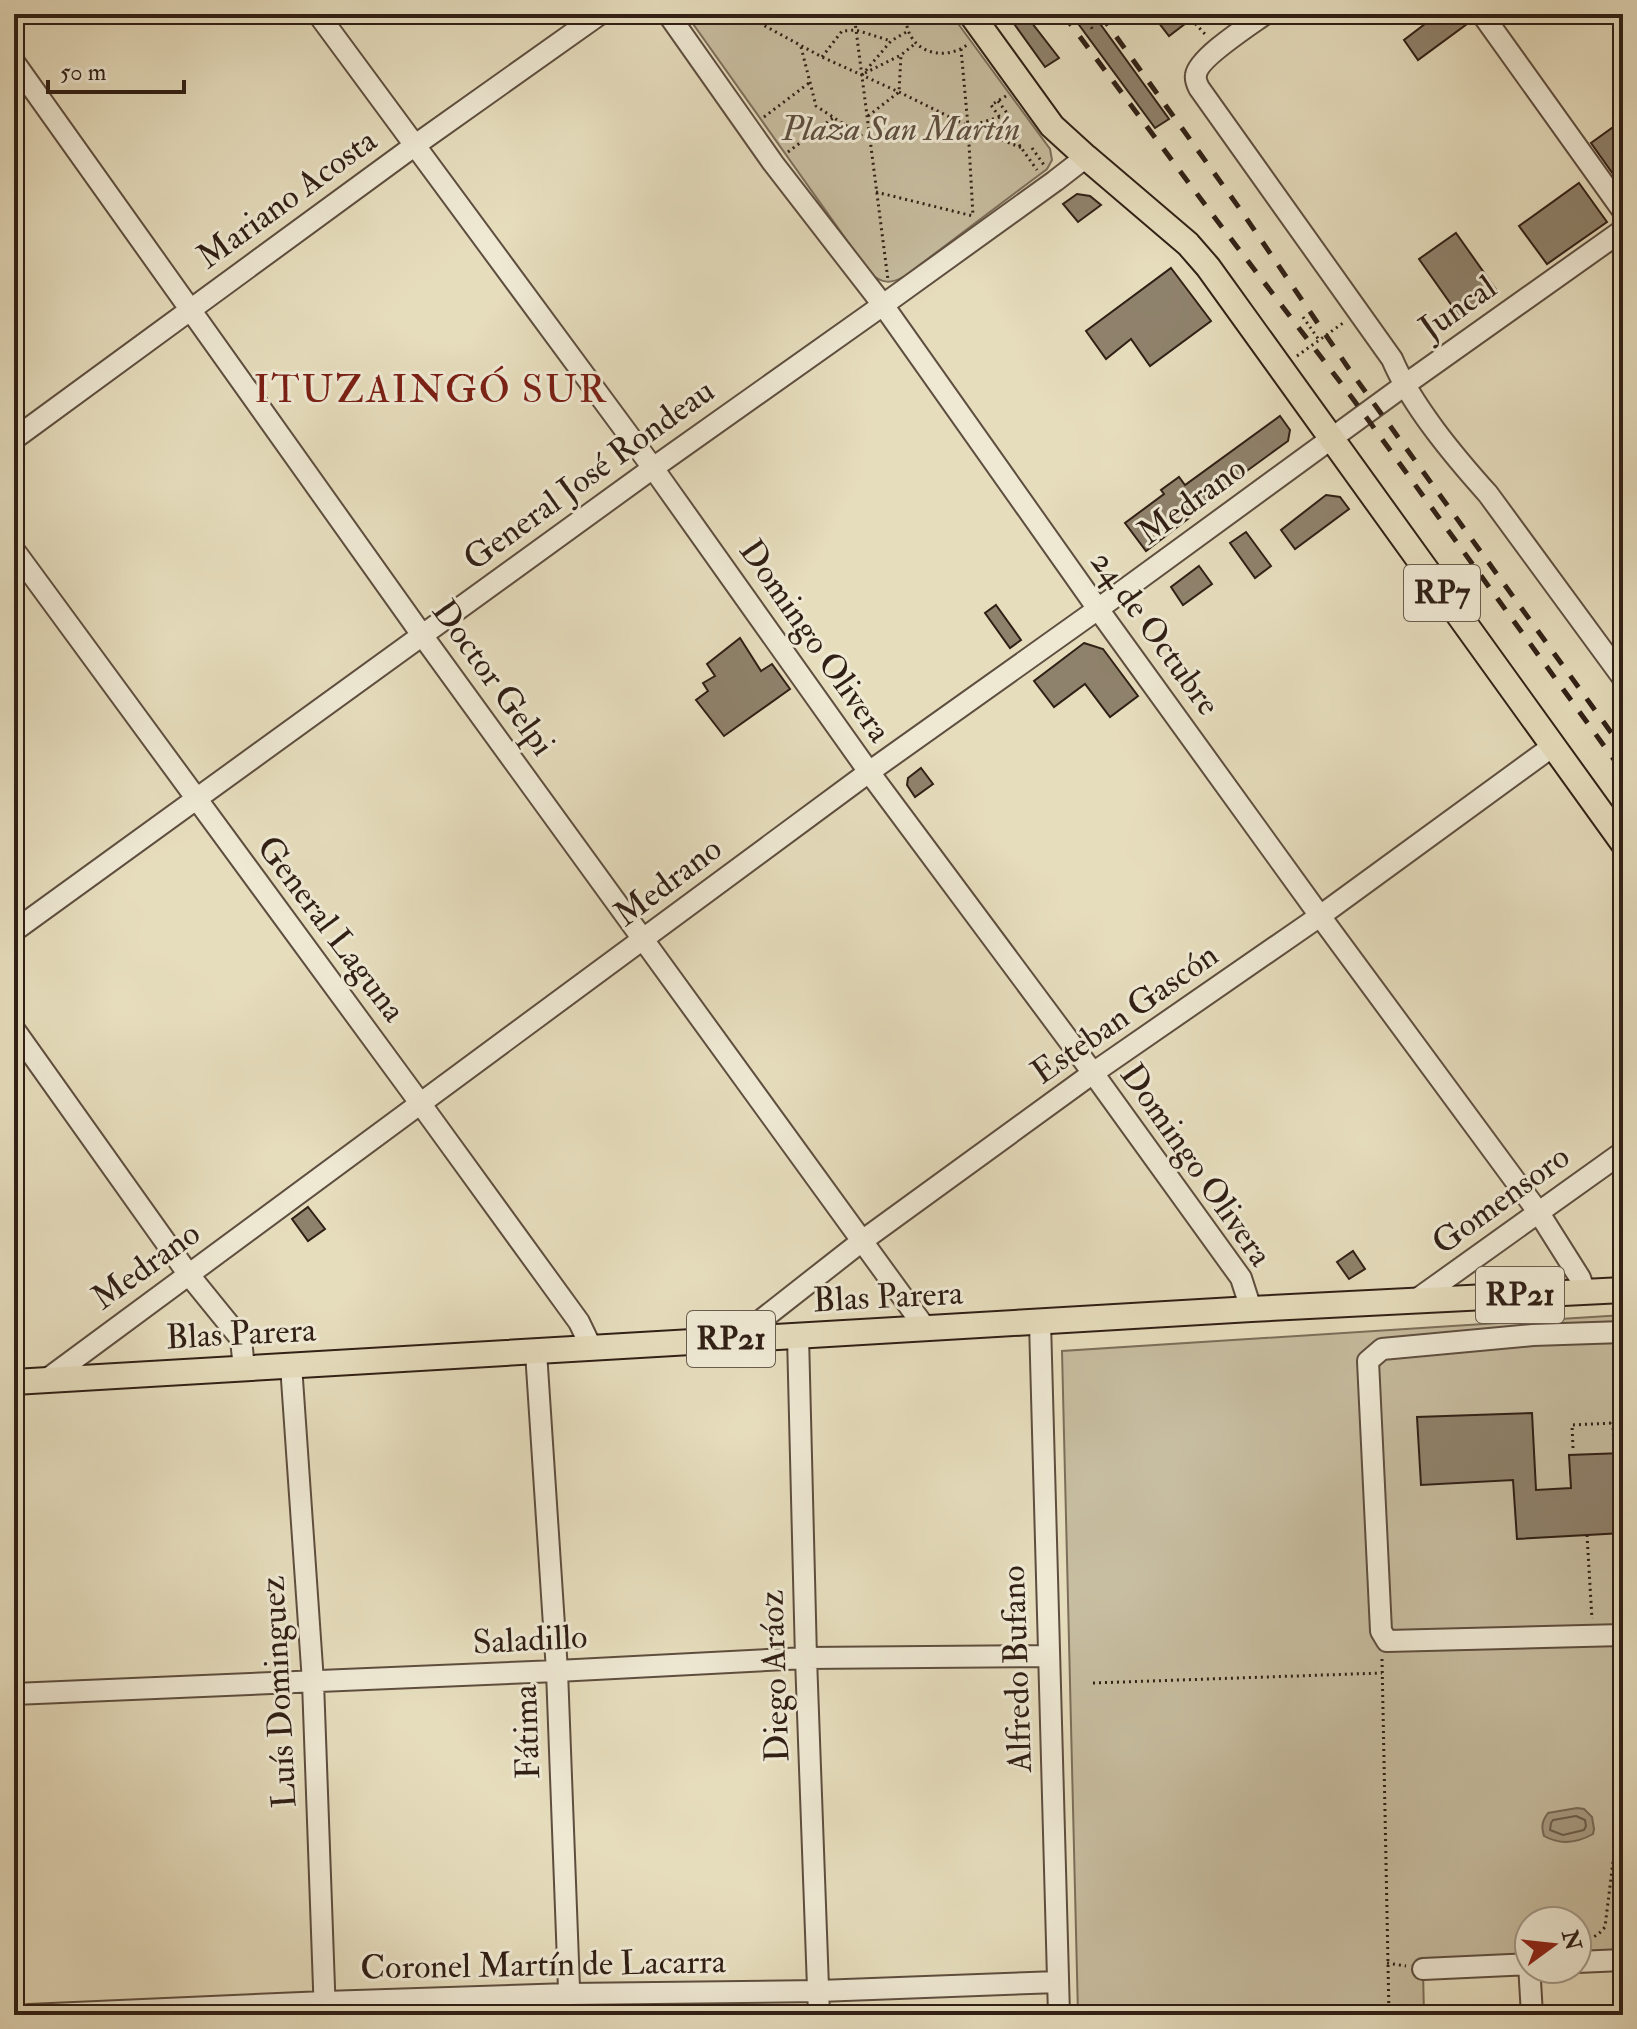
<svg xmlns="http://www.w3.org/2000/svg" width="1637" height="2029" font-family="'IM FELL Double Pica',serif">
  <style>
    .green { fill: #c7bda0; stroke: #7c6e5a; stroke-width: 2 }
    .water { fill: #a89c84; stroke: #786a58; stroke-width: 2 }
    .lines { fill: none; stroke-linecap: round; stroke-linejoin: round }
    .shore { stroke: #6c5e4c; stroke-width: 2 }
    .building { fill: #8f826c; stroke: #301f15; stroke-width: 2 }
    .minor-casing { stroke: #5e4e3f; stroke-width: 24 }
    .major-casing { stroke: #301f15; stroke-width: 28 }
    .path { stroke: #301f15; stroke-width: 3; stroke-dasharray: 2 4; stroke-linecap: butt }
    .minor { stroke: #efe9d4; stroke-width: 20 }
    .major { stroke: #e6ddbd; stroke-width: 24 }
    .rail { stroke: #301f15; stroke-width: 5; stroke-dasharray: 14 14; stroke-linecap: butt }
    .labels { text-anchor: middle; dominant-baseline: central; stroke-width: 6; stroke-linejoin: round; paint-order: stroke }
    .shield { fill: #efe9d4; stroke: #695c4e; stroke-width: 2 }
    .shield-label { font-size: 32px; font-weight: bold; fill: #301f15 }
    .park-label { font-size: 34px; font-style: italic; fill: #5d4e3f; stroke: #efe9d4 }
    .street-label { font-size: 34px; fill: #301f15; stroke: #efe9d4 }
    .quarter-label { font-size: 38px; letter-spacing: 2px; fill: #7a1f14; stroke: #efe9d4 }
  </style>
  <rect width="100%" height="100%" fill="#e6ddbd"/>
  <filter id="stains"><feTurbulence type="fractalNoise" baseFrequency=".0025" numOctaves="4"/><feColorMatrix values="0 0 0 0 .2 0 0 0 0 .09 0 0 0 0 .02 0 0 0 .5 -.17"/></filter>
  <radialGradient id="worn" r=".72"><stop offset=".6" stop-color="#630" stop-opacity="0"/><stop offset="1" stop-color="#630" stop-opacity=".3"/></radialGradient>
  <!-- green -->
  <path class="green" d="M686,14h265l99,135 2,11 -5,9 -142,107c-14,8 -23,8 -35,-3z
    M1623,1315v644l-46,2v-40h-48v43l-106,6 1,45h-346l-16,-664z"/>
  <!-- water -->
  <path class="water" d="M1577,1808l7,1 8,8 2,12 -1,5c-16,9 -33,11 -49,2 -3,-10 -2,-15 4,-23z"/>
  <g class="lines">
    <!-- shore -->
    <path class="shore" d="M1576,1816l9,4 1,6 -2,4 -21,5 -13,-5 1,-7 2,-3z"/>
  </g>
  <!-- building -->
  <path class="building" d="M1007,14h18l34,44 -14,9z
    M1071,14h22l76,105 -14,9z
    M1152,14h46l-29,22z
    M1438,14h31l2,7 -53,39 -14,-20z
    M1623,120v48l-10,6 -22,-31z
    M1579,183l28,39 -60,42 -28,-38z
    M1077,194l13,2 11,9 -23,17 -15,-18z
    M1456,233l41,58 -37,26 -41,-58z
    M1171,268l40,53 -61,45 -19,-27 -25,20 -20,-28z
    M1280,416l10,14 -2,11 -88,64 2,3 -56,43 -21,-28 39,-29 -3,-4 18,-13 6,8z
    M1326,495l14,2 9,12 -54,40 -14,-19z
    M1246,532l25,34 -16,12 -25,-35z
    M1199,566l13,18 -29,21 -12,-18z
    M996,605l25,35 -11,8 -25,-35z
    M740,638l21,33 11,-7 18,25 -66,47 -28,-36 12,-9 -5,-8 12,-7 -8,-12z
    M1084,643l19,6 35,47 -28,21 -25,-33 -31,23 -20,-26z
    M921,768l12,16 -18,13 -8,-12 1,-7z
    M308,1207l17,22 -17,12 -16,-22z
    M1353,1251l12,18 -16,10 -12,-17z
    M1532,1413l4,77 35,-2 -2,-33 54,-2v80l-106,6 -4,-59 -92,5 -4,-68z"/>
  <g class="lines">
    <!-- minor casing -->
    <g class="minor-casing">
      <path id="minor" d="M318,14l335,454 216,304 224,301 148,205 10,31
        M668,14l105,149 110,142 215,304 222,307 219,297 41,65 5,14
        M1265,14c-15,11 -67,44 -69,61 -1,5 1,9 3,13l193,271c20,47 62,97 96,135l135,184
        M1482,14l141,197
        M14,62l408,573 504,694
        M14,439l400,-293 186,-132
        M14,550l406,553 159,219 13,27
        M14,931l639,-463 230,-163 172,-124 31,-24
        M14,1029l175,246 52,64 3,30
        M1416,1300l207,-148
        M1040,1322l19,693
        M1623,1332l-90,3 -151,14 -14,12 13,270 6,10 236,-6
        M798,1336l8,322 13,357
        M737,1339l125,-98 231,-168 227,-157 233,-170
        M536,1352l21,319 13,344
        M291,1365l22,317 12,333
        M46,1380l823,-608 229,-163 315,-230 210,-149
        M14,1694l543,-23 249,-13 242,-2
        M1577,1962l46,-2
        M1529,1964l3,51
        M1423,1969l106,-5
        M29,2015l296,-13 244,-8 250,-3 239,-9"/>
    </g>
    <!-- major casing -->
    <g class="major-casing">
      <path id="major" d="M971,14l81,112 34,31 102,87 20,23 415,576
        M14,1382l1237,-73 372,-19"/>
    </g>
    <!-- path -->
    <path class="path" d="M737,14l17,6 68,37 77,35 69,34 54,22
      M854,14l34,266
      M906,14c-2,35 34,50 61,31
      M1187,15l18,19
      M1088,22l5,8
      M801,47l15,59 52,34
      M961,49l7,77 5,90
      M822,57l20,-26 14,-1 35,11
      M865,73l36,-18 15,-12
      M862,75l29,-34 17,-10
      M1006,96l-15,9 46,65
      M998,101l12,16
      M868,116l31,-24 2,-37
      M764,117l45,-34
      M969,126l31,-9
      M1032,148l12,17
      M788,152l45,-34
      M876,192l97,24
      M1303,317l16,23
      M1297,356l46,-33
      M1573,1448l-1,-23 41,-2
      M1614,1454l-1,-31 10,-1
      M1587,1535l5,84
      M1382,1659l7,356
      M1093,1683l289,-10
      M1577,1941c12,-1 20,-4 28,-14l11,-90 7,-13
      M1387,1963l19,3"/>
    <!-- minor -->
    <use href="#minor" class="minor"/>
    <!-- major -->
    <use href="#major" class="major"/>
    <!-- rail -->
    <path class="rail" d="M1063,14l149,200 141,185 270,373
      M1100,14l140,195 109,160 274,380"/>
  </g>
  <g class="labels">
    <!-- shield labels -->
    <g class="shield">
      <rect x="1404" y="565" width="76" height="56" rx="6"/>
      <rect x="1476" y="1267" width="88" height="56" rx="6"/>
      <rect x="687" y="1311" width="88" height="56" rx="6"/>
    </g>
    <g class="shield-label">
      <text x="1442" y="593">RP7</text>
      <text x="1520" y="1295">RP21</text>
      <text x="731" y="1339">RP21</text>
    </g>
    <!-- park labels -->
    <g class="park-label">
      <text x="901" y="129">Plaza San Martín</text>
    </g>
    <!-- street labels -->
    <g class="street-label">
      <text transform="translate(287 199) rotate(-36)">Mariano Acosta</text>
      <text transform="translate(1458 308) rotate(-35)">Juncal</text>
      <text transform="translate(589 475) rotate(-36)">General José Rondeau</text>
      <text transform="translate(1192 501) rotate(-36)">Medrano</text>
      <text transform="translate(1155 633) rotate(54)">24 de Octubre</text>
      <text transform="translate(815 641) rotate(55)">Domingo Olivera</text>
      <text transform="translate(493 678) rotate(54)">Doctor Gelpi</text>
      <text transform="translate(668 882) rotate(-37)">Medrano</text>
      <text transform="translate(331 929) rotate(53)">General Laguna</text>
      <text transform="translate(1125 1014) rotate(-35)">Esteban Gascón</text>
      <text transform="translate(1196 1165) rotate(55)">Domingo Olivera</text>
      <text transform="translate(1501 1200) rotate(-36)">Gomensoro</text>
      <text transform="translate(146 1266) rotate(-36)">Medrano</text>
      <text transform="translate(888 1297) rotate(-3)">Blas Parera</text>
      <text transform="translate(241 1334) rotate(-3)">Blas Parera</text>
      <text transform="translate(530 1640) rotate(-3)">Saladillo</text>
      <text transform="translate(1017 1669) rotate(-92)">Alfredo Bufano</text>
      <text transform="translate(775 1676) rotate(-92)">Diego Aráoz</text>
      <text transform="translate(279 1692) rotate(-93)">Luís Dominguez</text>
      <text transform="translate(527 1732) rotate(-92)">Fátima</text>
      <text transform="translate(543 1965) rotate(-1)">Coronel Martín de Lacarra</text>
    </g>
    <!-- quarter labels -->
    <g class="quarter-label">
      <text x="431" y="390">ITUZAINGÓ SUR</text>
    </g>
  </g>
  <!-- margin -->
  <rect width="1637" height="2029" fill="none" stroke="#e6ddbd" stroke-width="48"/>
  <rect x="16" y="16" width="1605" height="1997" fill="none" stroke="#301f15" stroke-width="4"/>
  <rect x="24" y="24" width="1589" height="1981" fill="none" stroke="#301f15" stroke-width="2"/>
  <!-- north arrow -->
  <g transform="translate(1553 1945) rotate(75)"><circle r="38" fill="#efe9d4" stroke="#a39888" stroke-width="2"/>
  <path d="M0-6L14 30L0 20L-14 30Z" fill="#8f2418"/>
  <text y="-12" font-size="22" font-weight="bold" text-anchor="middle" fill="#301f15">N</text>
  </g>
  <!-- scale -->
  <path d="M48 80v12h136v-12" fill="none" stroke="#301f15" stroke-width="4"/>
  <text x="60" y="80" font-size="24" fill="#301f15" stroke="#efe9d4" stroke-width="6" paint-order="stroke">50 m</text>
  <rect width="100%" height="100%" filter="url(#stains)"/>
  <rect width="100%" height="100%" fill="url(#worn)"/>
</svg>
